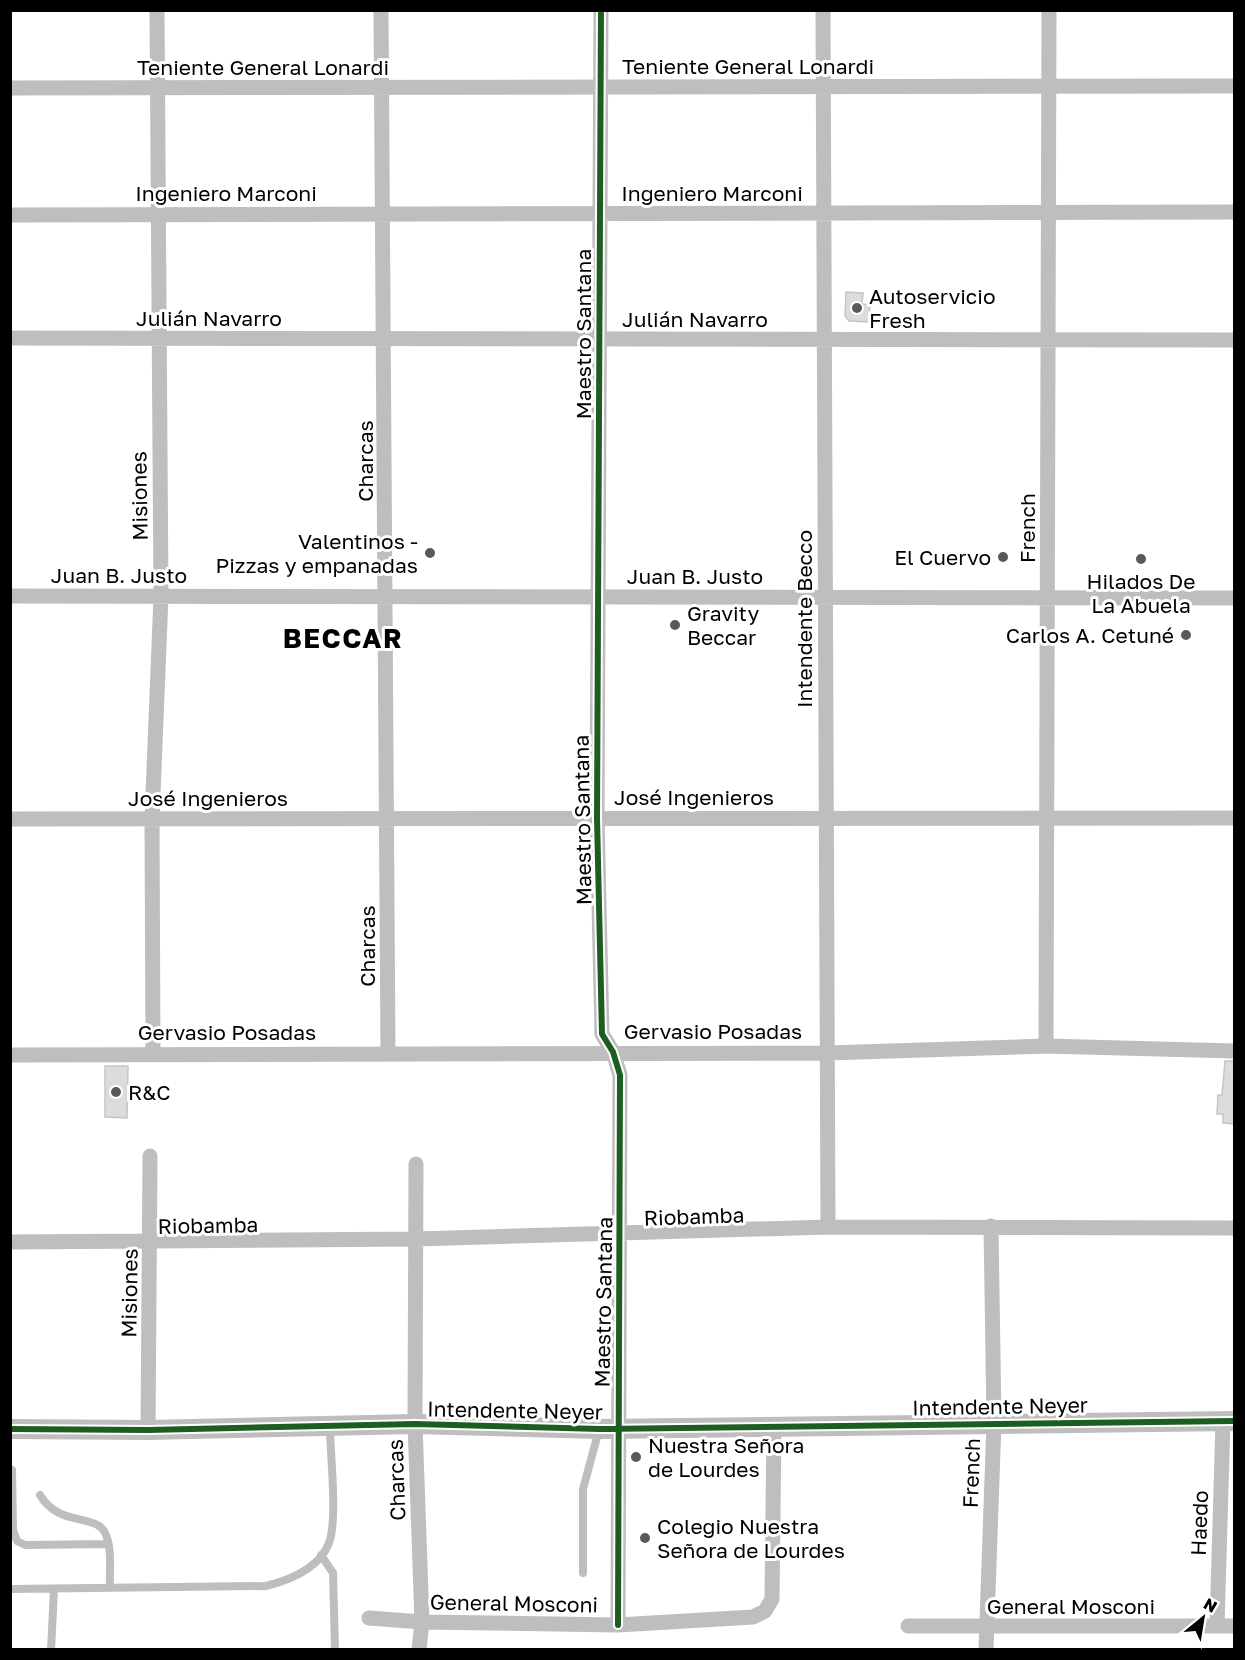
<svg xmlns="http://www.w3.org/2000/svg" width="1245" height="1660" font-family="'Golos Text',sans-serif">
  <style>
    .building { fill: #dcdcdc; stroke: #c5c5c5; stroke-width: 1.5 }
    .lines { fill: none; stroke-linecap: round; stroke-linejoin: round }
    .service { stroke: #bebebe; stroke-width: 8 }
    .minor { stroke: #bebebe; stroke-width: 15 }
    .tertiary { stroke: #bebebe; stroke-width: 20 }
    .cycleway-casing { stroke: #fff; stroke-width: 10 }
    .cycleway { stroke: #1b5e20; stroke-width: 6 }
    .poi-dot { fill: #595959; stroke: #fff; stroke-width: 2 }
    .labels { text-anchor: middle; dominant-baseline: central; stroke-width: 6; stroke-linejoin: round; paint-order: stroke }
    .street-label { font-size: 21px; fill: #000; stroke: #fff }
    .poi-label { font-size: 21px; fill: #000; stroke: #fff; text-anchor: start }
    .district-label { font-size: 27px; font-weight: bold; letter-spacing: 1.5px; fill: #000; stroke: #fff }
  </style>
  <rect width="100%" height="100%" fill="#fff"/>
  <!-- building -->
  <path class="building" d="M846,292l17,1 -1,11 8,1 -1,17 -20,-1 -4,-5z
    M1225,1061h9v63l-11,-1v-9h-6l1,-19h4z
    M105,1066h23l-1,52 -22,-1z"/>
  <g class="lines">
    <!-- service -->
    <path class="service" d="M12,1470l1,60 4,11 8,4 83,-1
      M40,1495c18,31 53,19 64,36 9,15 5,40 6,57
      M321,1555l12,18 2,77
      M583,1573v-84l16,-59
      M10,1589l256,-3c24,-6 53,-17 63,-43 9,-24 1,-89 1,-117
      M51,1650l3,-61"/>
    <!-- minor -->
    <path class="minor" d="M381,10l7,1044
      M601,10l-4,808 5,216 11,18 7,23 -2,550
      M823,10l5,1217
      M10,88l1224,-2
      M10,215l1224,-3
      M10,338l1224,2
      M10,596l1224,2
      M10,819l1224,-1
      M1046,1046l3,-1036
      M153,1053l-1,-234 9,-223 -4,-586
      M10,1055l817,-2 219,-7 188,5
      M416,1164l-1,260 7,198 -3,28
      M10,1242l406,-3 412,-12 406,1
      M148,1430l2,-274
      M369,1618l53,4 196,3 135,-8 12,-6 7,-12 2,-173
      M908,1626h326
      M1217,1626l6,-205
      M986,1650l8,-228 -3,-196"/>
    <!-- tertiary -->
    <path class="tertiary" d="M10,1429l138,1 267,-6 185,5 634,-8"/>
    <!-- cycleway casing -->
    <g class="cycleway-casing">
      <path id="cycleway" d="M601,10l-4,808 5,216 11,18 7,23 -2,550
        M10,1429l138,1 267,-6 185,5 634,-8"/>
    </g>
    <!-- cycleway -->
    <use href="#cycleway" class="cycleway"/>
  </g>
  <!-- markers -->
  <g class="poi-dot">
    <circle cx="857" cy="308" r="6"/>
    <circle cx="430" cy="553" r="6"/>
    <circle cx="1003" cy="557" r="6"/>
    <circle cx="1141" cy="559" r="6"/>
    <circle cx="675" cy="625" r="6"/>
    <circle cx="1186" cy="635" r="6"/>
    <circle cx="116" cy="1092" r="6"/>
    <circle cx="636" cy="1457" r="6"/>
    <circle cx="645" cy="1538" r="6"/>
  </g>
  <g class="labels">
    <!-- street labels -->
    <g class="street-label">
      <text x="748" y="66">Teniente General Lonardi</text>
      <text x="263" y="67">Teniente General Lonardi</text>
      <text x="226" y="193">Ingeniero Marconi</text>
      <text x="712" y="193">Ingeniero Marconi</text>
      <text x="209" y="318">Julián Navarro</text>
      <text x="695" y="319">Julián Navarro</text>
      <text transform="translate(583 334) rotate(-90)">Maestro Santana</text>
      <text transform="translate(365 461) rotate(-90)">Charcas</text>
      <text transform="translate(139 496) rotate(-91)">Misiones</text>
      <text transform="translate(1027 528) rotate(-90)">French</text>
      <text x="119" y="575">Juan B. Justo</text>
      <text x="695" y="576">Juan B. Justo</text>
      <text transform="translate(804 619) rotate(-90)">Intendente Becco</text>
      <text x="694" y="797">José Ingenieros</text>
      <text x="208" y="798">José Ingenieros</text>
      <text transform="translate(582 820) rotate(-91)">Maestro Santana</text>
      <text transform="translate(367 946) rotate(-90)">Charcas</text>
      <text x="713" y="1031">Gervasio Posadas</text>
      <text x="227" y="1032">Gervasio Posadas</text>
      <text transform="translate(694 1216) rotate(-2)">Riobamba</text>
      <text transform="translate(208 1225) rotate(-1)">Riobamba</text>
      <text transform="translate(129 1293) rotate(-89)">Misiones</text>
      <text transform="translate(603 1302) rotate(-89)">Maestro Santana</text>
      <text transform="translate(1000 1406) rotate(-1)">Intendente Neyer</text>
      <text transform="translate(515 1410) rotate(1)">Intendente Neyer</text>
      <text transform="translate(971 1473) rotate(-88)">French</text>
      <text transform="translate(396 1480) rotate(-92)">Charcas</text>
      <text transform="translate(1199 1523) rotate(-88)">Haedo</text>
      <text transform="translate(514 1603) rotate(1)">General Mosconi</text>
      <text x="1071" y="1606">General Mosconi</text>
    </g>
    <!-- poi labels -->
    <g class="poi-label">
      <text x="869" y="296">Autoservicio<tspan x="869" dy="24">Fresh</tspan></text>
      <text x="418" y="541" text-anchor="end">Valentinos -<tspan x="418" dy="24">Pizzas y empanadas</tspan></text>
      <text x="991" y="557" text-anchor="end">El Cuervo</text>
      <text x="1141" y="581" text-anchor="middle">Hilados De<tspan x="1141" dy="24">La Abuela</tspan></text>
      <text x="687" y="613">Gravity<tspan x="687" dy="24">Beccar</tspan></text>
      <text x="1174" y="635" text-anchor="end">Carlos A. Cetuné</text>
      <text x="128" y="1092">R&amp;C</text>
      <text x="648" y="1445">Nuestra Señora<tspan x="648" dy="24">de Lourdes</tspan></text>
      <text x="657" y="1526">Colegio Nuestra<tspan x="657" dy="24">Señora de Lourdes</tspan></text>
    </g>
    <!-- district labels -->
    <g class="district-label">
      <text x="343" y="638">BECCAR</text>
    </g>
  </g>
  <!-- border -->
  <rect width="1245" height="1660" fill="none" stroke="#000000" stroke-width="24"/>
  <!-- north arrow -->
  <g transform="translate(1203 1618) rotate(30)" stroke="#ffffff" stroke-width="4.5" paint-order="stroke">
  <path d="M0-4.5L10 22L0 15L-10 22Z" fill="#000000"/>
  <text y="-9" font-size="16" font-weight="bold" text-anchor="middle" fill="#000000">N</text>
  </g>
</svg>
